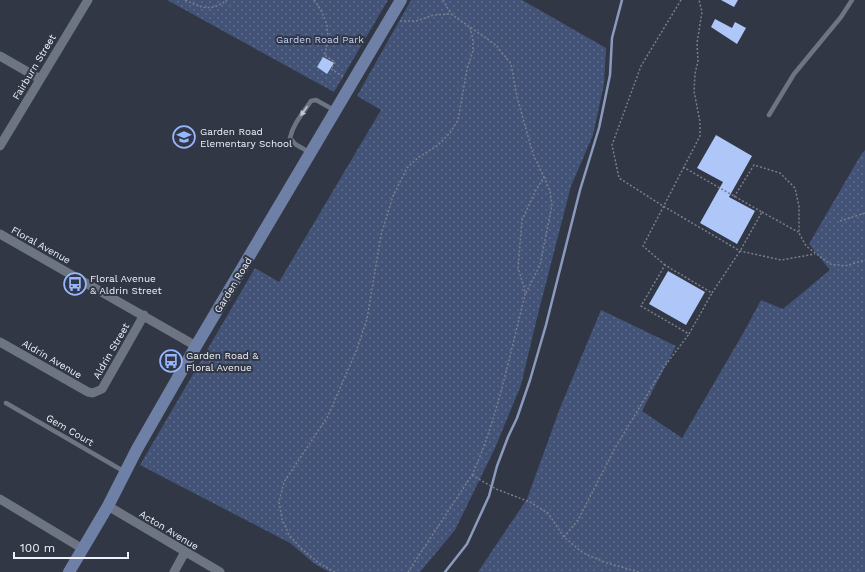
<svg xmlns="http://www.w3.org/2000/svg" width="865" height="572" font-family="'Work Sans',sans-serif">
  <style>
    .grass { fill: url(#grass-dots) }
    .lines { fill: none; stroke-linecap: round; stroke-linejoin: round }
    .stream { stroke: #8b9bbe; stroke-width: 2.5 }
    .building { fill: #aec6f8 }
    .path { stroke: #7a7f8b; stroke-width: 1.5; stroke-dasharray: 2 2; stroke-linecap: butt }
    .lane { stroke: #6d7482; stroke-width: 4.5 }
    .street { stroke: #6d7482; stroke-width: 9 }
    .secondary { stroke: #6f80a6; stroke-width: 12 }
    .oneway { fill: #c1c6d1 }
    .labels { text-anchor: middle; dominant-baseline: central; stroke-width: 4; stroke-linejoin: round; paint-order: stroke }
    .park-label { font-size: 10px; fill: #bed2fc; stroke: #313744 }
    .street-label { font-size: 10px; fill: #eef2fb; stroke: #313744 }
    .poi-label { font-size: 10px; fill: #eef2fb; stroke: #313744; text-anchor: start }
  </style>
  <defs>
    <pattern id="grass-dots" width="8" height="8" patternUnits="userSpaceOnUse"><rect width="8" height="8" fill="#435377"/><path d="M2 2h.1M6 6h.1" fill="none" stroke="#5e6c8b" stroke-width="1.8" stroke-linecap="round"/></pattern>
  </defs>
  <rect width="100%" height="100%" fill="#313744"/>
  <!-- grass -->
  <path class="grass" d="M167,0h221l-54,92z
    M411,0h111l84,48 -2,36 -11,51 -22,51 -34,132 -16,67 -26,63 -40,82 -35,42h-91l-14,-8 -25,-21 -150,-78 115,-197 24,14 102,-172 -24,-14z
    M865,150v422h-387l49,-73 33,-91 41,-98 75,36 -34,65 40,27 63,-108 16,-30 22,9 47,-39 -21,-26 53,-91z"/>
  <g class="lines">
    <!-- stream -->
    <path class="stream" d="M445,572l22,-28 22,-48 8,-30 11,-29 9,-19 13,-38 16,-55 34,-135 19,-62 11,-53 2,-37 10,-38"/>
  </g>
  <!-- building -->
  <path class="building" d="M721,0h17l-4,7z
    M715,19l17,9 3,-6 11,6 -9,16 -26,-17z
    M323,57l11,6 -7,11 -10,-7z
    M716,135l36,21 -23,41 26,14 -18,33 -37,-21 23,-41 -26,-14z
    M668,271l37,21 -19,33 -37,-21z"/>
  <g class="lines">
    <!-- path -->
    <path class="path" d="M185,0c17,8 26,12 42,0
      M314,0c13,17 18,35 10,55l11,7 -4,7 13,8
      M443,0l8,14
      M681,0l-40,66 -29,79 7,33 44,28 77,45 41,9 34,-6
      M400,21h16l18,-6 17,-1 45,31 15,19 6,33 16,57 11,23 -8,13 -14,30 -4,48 6,19 1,8c-15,58 -28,126 -53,180l-64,97
      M683,167l79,45 -22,39 -28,42 -47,-28 -24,41 48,28 23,-41
      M734,197l20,-32 26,8 15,15 4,18v27l7,13 24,18 15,2 20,-6
      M762,212l36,20
      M840,221l25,-8
      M665,265l-22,-19 57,-110v-14l-6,-31 1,-17 3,-13 -1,-18 5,-31 -3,-12
      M526,293l14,-28 12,-60 -2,-14 -6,-14
      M472,475l24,14 34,13 18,11 16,24 19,16 24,10 32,9
      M564,537l14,-17 37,-72 49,-81 25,-33
      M335,572l-15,-8 -18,-15 -13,-14 -7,-16 -3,-17 5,-20 44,-66 29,-67 10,-30 14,-84 12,-39 14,-28 12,-11 18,-11 13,-13 8,-13 9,-51 6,-18v-11l-3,-13"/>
    <!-- lane -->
    <path class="lane" d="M769,115l25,-41 47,-57 11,-17
      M309,152l-14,-8 -5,-6c3,-14 13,-25 21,-37l5,-1 18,10
      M6,403l119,69"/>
    <!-- street -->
    <path class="street" d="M0,56l40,23
      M0,146l88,-146
      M0,234l196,112
      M0,342l88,50 5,1 9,-4 42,-74
      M0,499l83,50
      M108,506l112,66
      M174,572l11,-20"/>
    <!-- secondary -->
    <path class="secondary" d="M69,572l39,-66 29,-57 59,-103 205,-346"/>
  </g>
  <!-- one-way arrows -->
  <defs><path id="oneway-solid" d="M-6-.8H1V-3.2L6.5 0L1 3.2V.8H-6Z"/></defs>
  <use class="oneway" href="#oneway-solid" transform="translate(304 111) rotate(125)"/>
  <!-- icons -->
  <defs>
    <g id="school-ring" transform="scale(1.15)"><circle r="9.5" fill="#313744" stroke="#96b6fd" stroke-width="1.5"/><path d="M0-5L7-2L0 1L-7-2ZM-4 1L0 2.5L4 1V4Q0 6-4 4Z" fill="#96b6fd"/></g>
    <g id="bus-ring" transform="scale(1.15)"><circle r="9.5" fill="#313744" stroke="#96b6fd" stroke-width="1.5"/><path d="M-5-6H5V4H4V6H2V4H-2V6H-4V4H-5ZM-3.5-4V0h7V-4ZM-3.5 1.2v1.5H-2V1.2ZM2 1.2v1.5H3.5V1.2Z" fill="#96b6fd"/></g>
  </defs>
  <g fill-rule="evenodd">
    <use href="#school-ring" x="184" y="137"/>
    <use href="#bus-ring" x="75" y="284"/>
    <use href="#bus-ring" x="171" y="361"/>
  </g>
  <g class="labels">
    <!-- park labels -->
    <g class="park-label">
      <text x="320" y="39">Garden Road Park</text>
    </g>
    <!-- street labels -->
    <g class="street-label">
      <text transform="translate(34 67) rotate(-59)">Fairburn Street</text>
      <text transform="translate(41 245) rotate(29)">Floral Avenue</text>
      <text transform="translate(233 285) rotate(-59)">Garden Road</text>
      <text transform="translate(111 351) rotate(-60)">Aldrin Street</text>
      <text transform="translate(52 359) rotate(30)">Aldrin Avenue</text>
      <text transform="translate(70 430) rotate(30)">Gem Court</text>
      <text transform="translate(169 530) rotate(31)">Acton Avenue</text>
    </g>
    <!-- poi labels -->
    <g class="poi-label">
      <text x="200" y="131">Garden Road<tspan x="200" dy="12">Elementary School</tspan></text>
      <text x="90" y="278">Floral Avenue<tspan x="90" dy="12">&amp; Aldrin Street</tspan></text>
      <text x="186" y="355">Garden Road &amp;<tspan x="186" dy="12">Floral Avenue</tspan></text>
    </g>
  </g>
  <!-- scale -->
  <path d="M14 552v6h114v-6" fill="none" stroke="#eef2fb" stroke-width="2"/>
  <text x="20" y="552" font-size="12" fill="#eef2fb" stroke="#313744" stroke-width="3" paint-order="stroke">100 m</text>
</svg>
